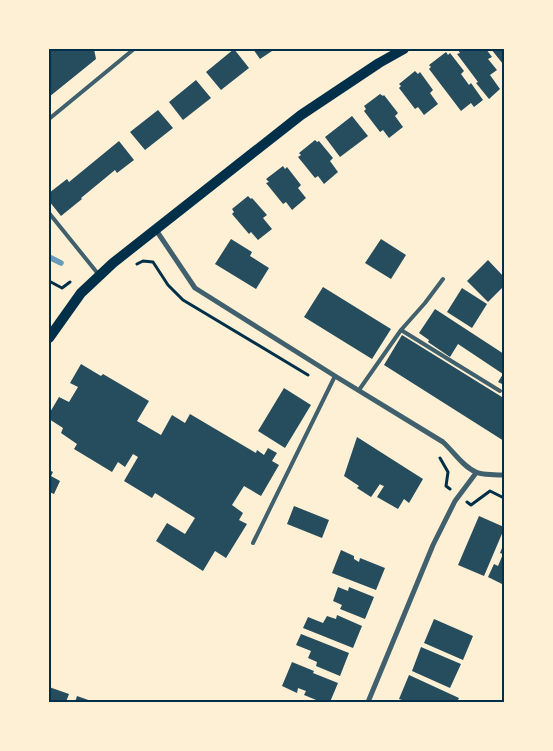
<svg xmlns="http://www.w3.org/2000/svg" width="553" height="751" font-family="Poppins,sans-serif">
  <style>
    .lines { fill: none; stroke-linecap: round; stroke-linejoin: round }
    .stream { stroke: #669bbc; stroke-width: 5.5 }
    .building { fill: #264d5e }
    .path { stroke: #003049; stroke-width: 3 }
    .service { stroke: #3f606c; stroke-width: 4 }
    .minor { stroke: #3f606c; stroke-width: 5 }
    .secondary { stroke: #003049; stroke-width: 10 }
    .neatline { fill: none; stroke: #003049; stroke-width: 2 }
  </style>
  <rect width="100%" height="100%" fill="#fdf0d5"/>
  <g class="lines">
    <!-- stream -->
    <path class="stream" d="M49,257l12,6"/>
  </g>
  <!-- building -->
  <path class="building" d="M49,49h45l2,10 -47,38z
    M234,49l15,19 -28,22 -15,-18z
    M253,49h22l-15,10z
    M459,49h27l6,8 -4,2 9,11 -7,5 10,14 -11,10 -13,-16 2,-1 -21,-28 3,-1 -2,-3z
    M491,49h13v13l-1,2z
    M446,52l2,3 2,-2 14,18 -3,3 8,11 2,-2 12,17 -9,7 -3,-4 -10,8 -32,-42 2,-2 -2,-2z
    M415,71l3,3 2,-2 13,18 -3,3 8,11 -14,11 -6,-8 -3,2 -16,-21 2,-2 -2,-2z
    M196,80l15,18 -28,22 -14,-18z
    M380,94l3,2 1,-1 14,18 -3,3 8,11 -14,11 -6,-8 -3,2 -16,-21 2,-2 -2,-3z
    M158,110l15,18 -28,22 -15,-18z
    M352,116l16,20 -28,21 -15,-20z
    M315,140l2,2 2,-1 14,17 -3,3 8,11 -14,12 -6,-8 -3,2 -17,-21 3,-2 -2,-2z
    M119,141l15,19 -17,13 -2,-3 -34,28 1,1 -21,17 -12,-15v-8l18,-14 2,3z
    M283,166l2,3 2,-2 14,18 -3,3 8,10 -14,12 -6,-8 -3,2 -17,-21 3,-1 -3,-3z
    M248,196l3,3 1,-1 15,17 -4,3 9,11 -14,11 -7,-8 -2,2 -17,-20 2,-2 -2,-3z
    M231,239l21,13 -2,4 19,12 -13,21 -41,-25z
    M381,239l25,16 -15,24 -26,-16z
    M488,260l16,17v9l-16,16 -21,-21z
    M323,287l68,42 -19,30 -68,-42z
    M462,288l25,16 -15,24 -25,-16z
    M435,309l69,45v31l-6,-3 5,-8 -45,-30 -8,13 -22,-15 1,-2 -10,-7z
    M402,335l100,62 2,-3v47l-120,-76z
    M81,364l20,12 2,-2 46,27 -12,20 24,14 11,-20 13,8 5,-9 66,39 1,-3 7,5 4,-7 9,5 -5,8 7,4 -18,31 -17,-10 -12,19 11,8 -4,7 8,4 -21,34 -11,-7 -12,20 -47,-30 11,-18 18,11 10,-16 -40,-25 -3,5 -28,-17 14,-24 -5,-3 -8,13 -7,-5 -6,10 -38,-23 3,-5 -16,-11 2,-5 -14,-9v-5l10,-17 10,5 9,-15 -8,-4z
    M284,388l27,17 -26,43 -27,-17z
    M357,437l66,42 -14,24 -5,-4 -6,10 -21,-12 7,-11 -3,-1 -1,-1 -9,13 -14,-9 2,-2 -15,-10z
    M49,470l4,2 -2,4 9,5 -6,13 -5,-2z
    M294,506l35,14 -7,18 -35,-14z
    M479,516l25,11v2l-20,47 -26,-11z
    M504,543v36l-2,5 -14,-7 6,-13 4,2 5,-12 -3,-1z
    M341,550l13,6v3l5,3 1,-4 25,10 -9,22 -44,-17z
    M338,587l10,4 1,-4 25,10 -9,22 -25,-10 2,-4 -9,-4z
    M337,615l25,11 -9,22 -50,-20 5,-11 15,6 4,-7 9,3z
    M434,619l39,17 -10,24 -39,-17z
    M301,634l48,19 -9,23 -24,-10 1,-4 -9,-4 3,-7 -15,-6z
    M421,647l40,17 -11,24 -38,-17z
    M292,662l22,9 -1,2 25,10 -8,19h-9l-17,-7 2,-4 -8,-3 -1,5 -15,-7z
    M409,675l50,23 -2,4h-49l-9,-3z
    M49,687l20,7 -3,8h-17z
    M77,696l17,6h-19z"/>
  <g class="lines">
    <!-- path -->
    <path class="path" d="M137,264l6,-3 10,1 15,23 15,15 125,75
      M49,281l13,7 8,-6
      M440,458l8,14 -2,14 4,3
      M467,502l4,3 19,-14 14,7"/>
    <!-- service -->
    <path class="service" d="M49,119l85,-70
      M49,213l50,62
      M401,330l99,61
      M359,390l42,-60 24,-27 18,-24
      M253,543l82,-167"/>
    <!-- minor -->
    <path class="minor" d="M156,230l39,58 140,88 108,66c10,9 20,25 33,30 6,3 21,3 28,3
      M368,702l65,-157 22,-44 21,-28"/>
    <!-- secondary -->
    <path class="secondary" d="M49,338l32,-45 32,-30 188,-148 78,-52 25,-14"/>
  </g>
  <!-- border -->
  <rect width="553" height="751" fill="none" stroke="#fdf0d5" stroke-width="100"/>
  <rect x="50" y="50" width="453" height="651" class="neatline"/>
</svg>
